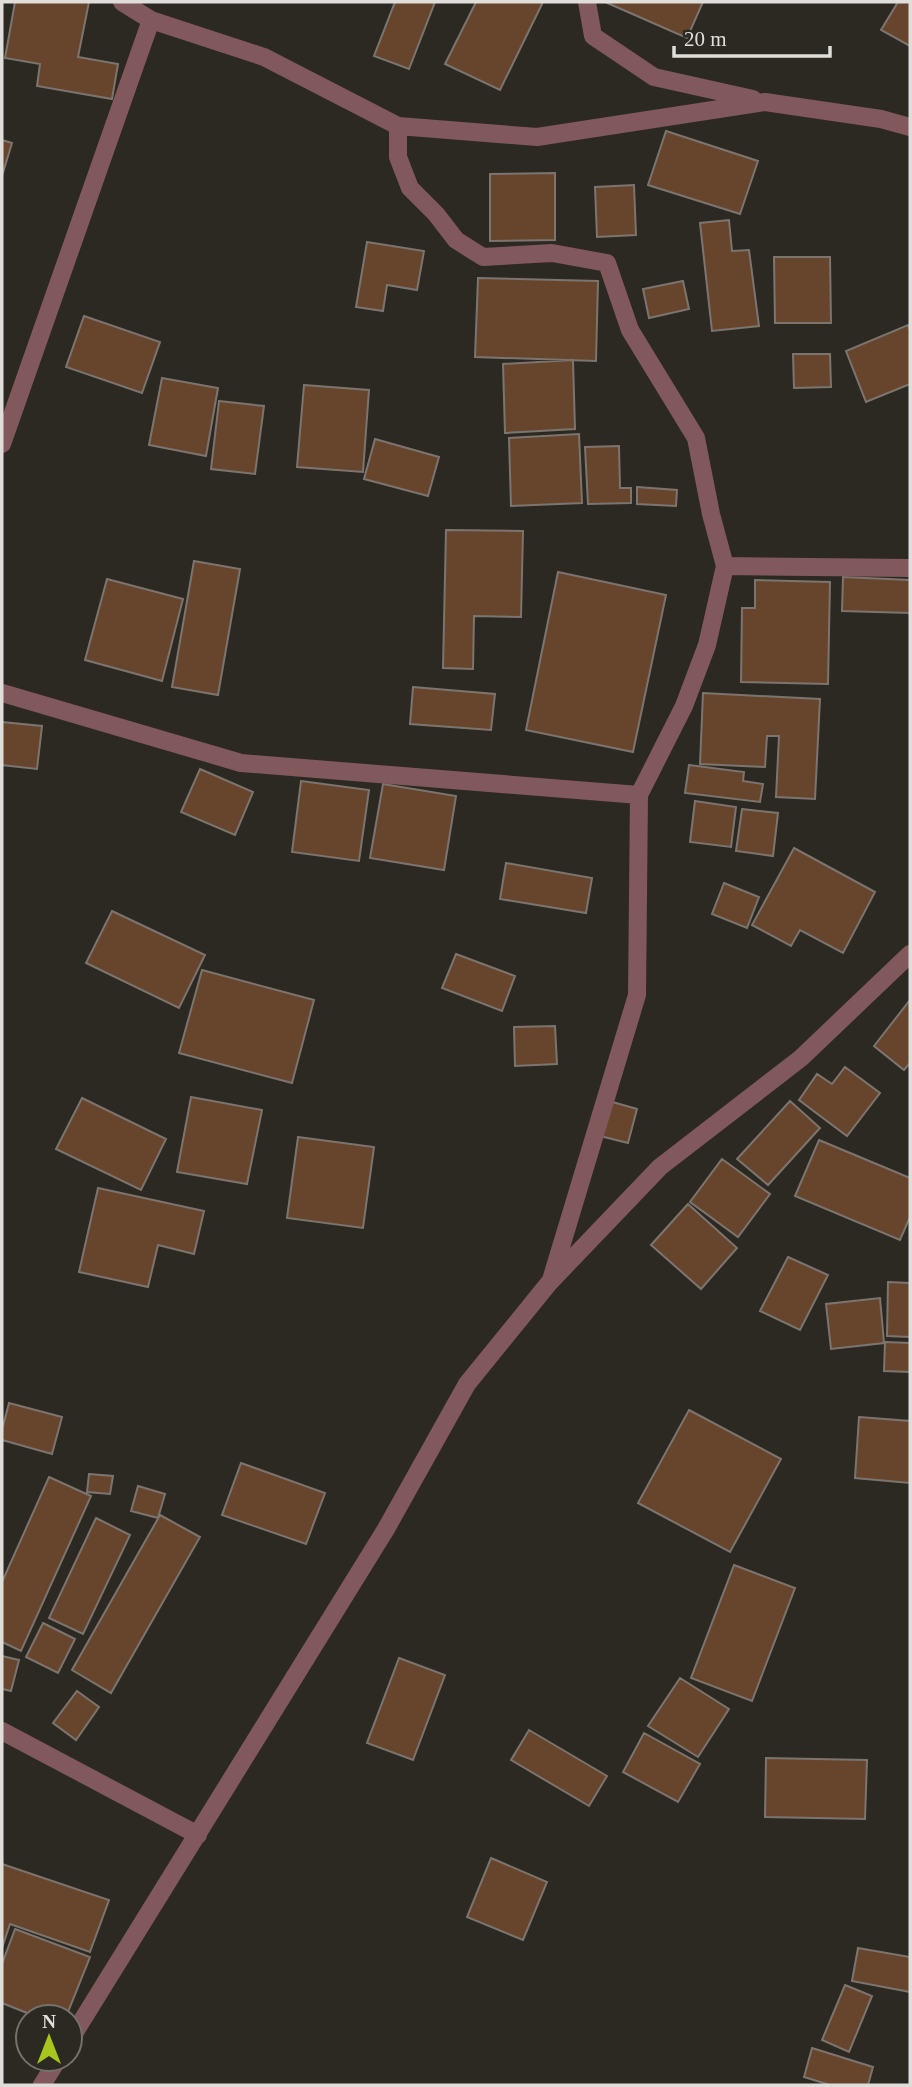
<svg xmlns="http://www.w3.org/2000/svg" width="912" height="2087" font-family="Georgia,serif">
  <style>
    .building { fill: #67452d; stroke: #7c746f; stroke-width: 2 }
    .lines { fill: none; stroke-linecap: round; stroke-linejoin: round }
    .minor { stroke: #81585b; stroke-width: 18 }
  </style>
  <rect width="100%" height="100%" fill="#2c2922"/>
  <!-- building -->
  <path class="building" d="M15,2h74l-11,55 40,7 -6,35 -75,-13 3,-22 -35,-6z
    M395,2h40l-26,67 -35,-13z
    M476,2h67l-43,88 -55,-26z
    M605,2h98l-16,36z
    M898,2h12v44l-29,-16z
    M666,131l92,30 -18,53 -92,-29z
    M2,140l10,3 -10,33z
    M555,173v67l-65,1v-67z
    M634,185l2,50 -39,2 -2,-50z
    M729,220l3,31 17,-1 10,76 -47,5 -12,-108z
    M367,242l57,9 -7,39 -30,-5 -4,26 -27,-4z
    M774,257h56l1,66h-56z
    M478,278l120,3 -2,80 -121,-4z
    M683,281l6,28 -40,9 -6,-29z
    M84,316l76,26 -18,51 -76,-26z
    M908,325l2,6v53l-44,18 -20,-51z
    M793,354h37l1,33 -37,1z
    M573,360l2,69 -70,4 -2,-69z
    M162,378l56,10 -12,68 -57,-11z
    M304,385l65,5 -6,82 -66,-5z
    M219,401l45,5 -9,68 -44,-5z
    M579,434l3,69 -71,3 -2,-68z
    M375,439l64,18 -11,39 -64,-17z
    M619,446l1,42h11v15l-43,1 -3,-57z
    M637,487l40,3 -1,16 -39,-2z
    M446,530l77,1 -2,86 -47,-1 -1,53 -30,-1z
    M194,561l46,8 -22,126 -46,-8z
    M558,572l108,23 -33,157 -107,-22z
    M843,577l67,3v33l-68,-2z
    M107,579l76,20 -21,82 -77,-21z
    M755,580l75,2 -2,102 -87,-2 1,-74h13z
    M413,687l82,7 -4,36 -81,-6z
    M703,693l117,6 -5,100 -39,-2 3,-61h-12l-2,31 -65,-3z
    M2,722l40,4 -5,43 -35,-4z
    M689,765l55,7 -1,9 20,3 -3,18 -75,-9z
    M200,769l53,23 -18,43 -54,-23z
    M301,781l68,9 -10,71 -67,-9z
    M383,784l73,12 -12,74 -74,-12z
    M695,801l41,6 -5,40 -41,-5z
    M742,809l36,4 -5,43 -37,-5z
    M794,848l81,44 -32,61 -43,-23 -9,16 -39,-21z
    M506,863l86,15 -6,35 -86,-14z
    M724,883l35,14 -12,31 -35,-14z
    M112,911l93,44 -26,53 -93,-45z
    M456,954l59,22 -13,35 -60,-23z
    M202,970l112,30 -22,83 -113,-30z
    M910,1000v63l-6,7 -30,-24z
    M555,1026l2,38 -42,2 -1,-39z
    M845,1067l35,26 -33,43 -48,-36 18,-26 15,10z
    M191,1097l71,13 -15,74 -70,-12z
    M82,1098l84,41 -25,51 -85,-41z
    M609,1101l28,8 -9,34 -28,-7z
    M790,1101l30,27 -52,57 -31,-26z
    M298,1137l76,10 -11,81 -76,-10z
    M819,1140l91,38v39l-10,23 -105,-44z
    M722,1159l48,35 -32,43 -48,-35z
    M98,1188l106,23 -10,43 -36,-9 -10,42 -69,-15z
    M688,1204l49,44 -36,41 -50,-44z
    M788,1257l40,18 -28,55 -40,-19z
    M888,1282l22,1v54l-23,-1z
    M880,1298l4,45 -53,6 -5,-45z
    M885,1342l25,1v29l-26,-1z
    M9,1403l53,14 -10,37 -50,-14v-10z
    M689,1410l92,49 -51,93 -92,-49z
    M859,1417l51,4v62l-55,-5z
    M241,1463l84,30 -19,51 -84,-29z
    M89,1474l24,2 -3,18 -23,-2z
    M49,1477l42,19 -70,155 -19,-9v-60z
    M138,1486l27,8 -7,24 -27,-7z
    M160,1515l40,22 -89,156 -39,-23z
    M96,1518l34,17 -47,99 -34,-16z
    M734,1565l61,23 -43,113 -61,-23z
    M43,1623l32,16 -17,34 -32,-16z
    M2,1656l17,4 -8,31 -9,-2z
    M399,1658l46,17 -32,85 -46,-17z
    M680,1678l49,31 -31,48 -50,-31z
    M77,1691l22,16 -23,33 -23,-17z
    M529,1730l78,46 -18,30 -78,-46z
    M644,1733l56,31 -22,38 -55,-30z
    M766,1758l101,2 -2,59 -100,-2z
    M491,1858l56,24 -24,58 -56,-23z
    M2,1864l107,36 -19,52 -80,-28 -8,24z
    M15,1929l75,28 -24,60h-29l-35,-14v-39z
    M858,1948l52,9v35l-58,-11z
    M845,1985l27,11 -23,56 -27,-12z
    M812,2048l61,19 -5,18h-38l-26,-8z"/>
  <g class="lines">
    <!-- minor -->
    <path class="minor" d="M122,2l29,18 113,37 134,69 139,11 228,-35 116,17 29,8
      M587,2l6,34 61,41 99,22
      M398,126v31l12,31 26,26 20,26 27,17 69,-4 55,10 23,67 66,108 15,76 14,52 -18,79 -23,61 -45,89 -2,200 -86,285
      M2,444l149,-424
      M725,566l185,2
      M2,693l239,70 398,32
      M2,1731l196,104
      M70,2040l316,-511 81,-145 82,-101 111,-116 141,-109 109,-104
      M42,2085l16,-26"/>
  </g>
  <!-- border -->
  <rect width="912" height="2087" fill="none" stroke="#e0deda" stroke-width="7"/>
  <!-- north arrow -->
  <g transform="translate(49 2038)"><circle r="33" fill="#2c2922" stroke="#74716c" stroke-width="2"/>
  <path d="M0-5L12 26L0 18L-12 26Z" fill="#a8c71e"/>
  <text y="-10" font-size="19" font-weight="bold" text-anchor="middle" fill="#e0deda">N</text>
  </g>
  <!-- scale -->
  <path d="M674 46v10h156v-10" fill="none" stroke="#e0deda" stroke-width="3.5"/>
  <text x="684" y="46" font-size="21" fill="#e0deda" stroke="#2c2922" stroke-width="5" paint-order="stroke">20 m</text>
</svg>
